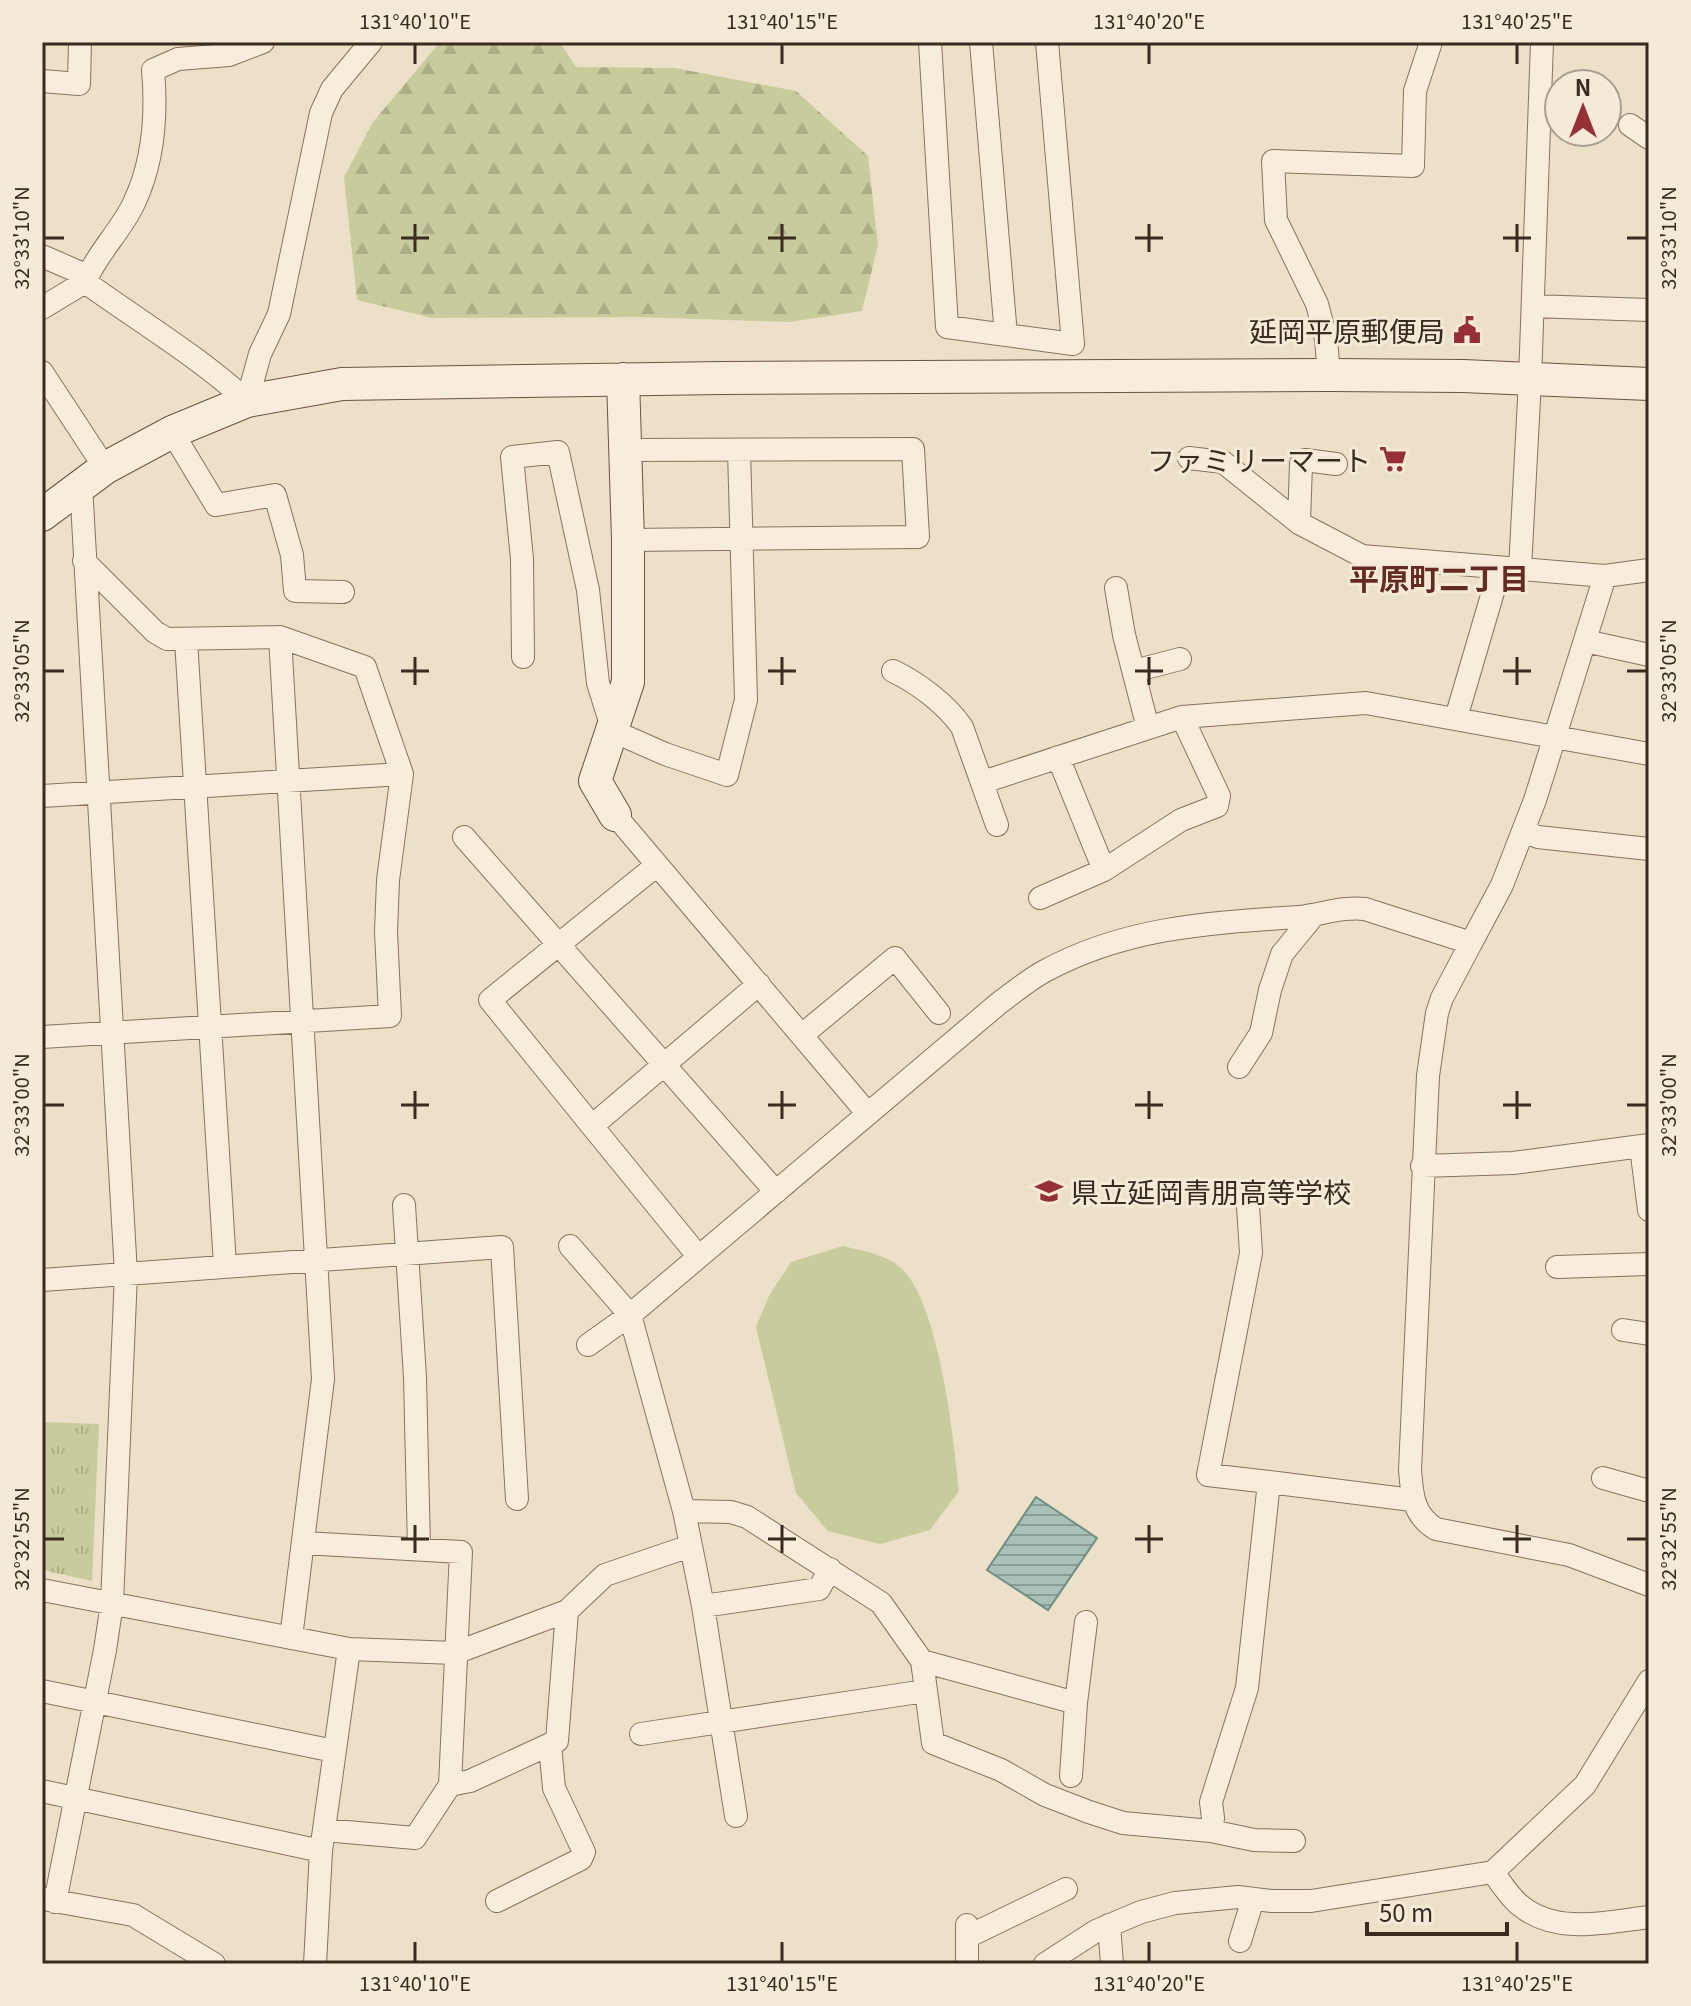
<svg xmlns="http://www.w3.org/2000/svg" width="1691" height="2006" font-family="Georgia,'Noto Sans JP',serif">
  <style>
    .forest { fill: url(#forest-firs) }
    .park { fill: url(#park-tufts) }
    .pitch { fill: #c8cb9c }
    .water { fill: url(#water-rules); stroke: #6f8f85; stroke-width: 2 }
    .lines { fill: none; stroke-linecap: round; stroke-linejoin: round }
    .street-casing { stroke: #88725d; stroke-width: 24 }
    .secondary-casing { stroke: #6a5340; stroke-width: 34 }
    .street { stroke: #f8eddb; stroke-width: 22 }
    .secondary { stroke: #f8eddb; stroke-width: 32 }
    .ticks { fill: none; stroke: #392b20; stroke-width: 3 }
    .labels { text-anchor: middle; dominant-baseline: central; stroke-width: 6; stroke-linejoin: round; paint-order: stroke }
    .poi-label { font-size: 28px; fill: #392b20; stroke: #f5ead7; text-anchor: end }
    .neighbourhood-label { font-size: 30px; font-weight: bold; fill: #642b22; stroke: #f5ead7 }
    .neatline { fill: none; stroke: #392b20; stroke-width: 3 }
    .ticks-label { font-size: 20px; text-anchor: middle; fill: #392b20 }
  </style>
  <defs>
    <pattern id="forest-firs" width="22" height="20" patternUnits="userSpaceOnUse" patternTransform="scale(2)"><rect width="22" height="20" fill="#c8cb9c"/><path d="M5 1l3.5 6h-7zM16 11l3.5 6h-7z" fill="#adae86"/></pattern>
    <pattern id="park-tufts" width="24" height="20" patternUnits="userSpaceOnUse" patternTransform="scale(2)"><rect width="24" height="20" fill="#c8cb9c"/><path d="M3 7l-1-3M5 7V3M7 7l1-3M15 17l-1-3M17 17v-4M19 17l1-3" fill="none" stroke="#adae86"/></pattern>
    <pattern id="water-rules" width="6" height="5" patternUnits="userSpaceOnUse" patternTransform="scale(2)"><rect width="6" height="5" fill="#a9c1b8"/><path d="M0 2.5h6" fill="none" stroke="#8b9d95"/></pattern>
  </defs>
  <rect width="100%" height="100%" fill="#ede0c8"/>
  <!-- forest -->
  <path class="forest" d="M440,42h120l16,25 99,1 121,23 72,65 10,89 -16,66 -72,11 -153,-5 -205,1 -75,-18 -13,-123 29,-55z"/>
  <!-- park -->
  <path class="park" d="M42,1422l57,2 -7,157 -50,-11z"/>
  <!-- pitch -->
  <path class="pitch" d="M843,1246c19,5 42,8 57,21 39,34 54,172 59,224l-29,39 -50,14 -52,-13 -32,-38 -40,-166 13,-31 22,-34z"/>
  <!-- water -->
  <path class="water" d="M1036,1497l61,41 -49,72 -61,-40z"/>
  <g class="lines">
    <!-- street casing -->
    <g class="street-casing">
      <path id="street" d="M930,42l17,285 126,17 -26,-302
        M981,42l25,293
        M42,81l37,3 1,-42
        M1630,125l19,13
        M42,256l39,17 4,9
        M85,282c12,-29 36,-51 49,-79 20,-42 23,-88 19,-133l25,-11 51,-4 34,-13
        M1533,306l116,4
        M42,308l43,-26c54,39 113,74 162,119l13,-47 19,-40 42,-201 11,-24 39,-47
        M42,372l63,96
        M1329,375l-3,-36 -9,-35 -41,-84 -3,-59 140,5 2,-75 16,-49
        M172,432l44,73 59,-10 17,60 3,36 48,1
        M625,450l288,-1 5,88 -290,3
        M1189,458l34,4 76,61 63,33 158,13 10,-189 12,-338
        M1299,523l2,-59 4,-4 31,4
        M1605,576l44,-6
        M1116,588l8,47 24,93
        M280,637l43,742 -32,259
        M186,640l39,625
        M1585,641l64,14
        M523,657l-1,-98 -10,-102 46,-5 30,138 10,93 15,48 52,23 62,21 19,-75 -7,-250
        M893,671c25,12 53,33 69,56l35,98
        M1134,671l46,-12
        M1456,718l44,-150
        M1058,757l46,113
        M983,782l199,-65 184,-14 283,51
        M42,796l360,-22
        M615,815l253,299
        M1524,831l14,6 111,12
        M464,837l312,355
        M657,865l-167,135 102,126 167,-142
        M1040,898l64,-28 77,-50 36,-14 2,-10 -37,-79
        M1471,943l31,-58 33,-85 70,-224 -85,-7
        M802,1035l93,-77 44,55
        M42,1037l348,-21 -4,-84 2,-52 14,-106 -37,-107 -85,-30 -113,2 -12,-7 -71,-71
        M1239,1067l22,-34 9,-43 12,-36 32,-39
        M592,1126l106,130
        M1641,1147l8,63
        M1422,1166l91,-3 136,-18
        M404,1205l11,172 4,172
        M1248,1206l3,47 -43,222 61,7
        M570,1246l60,69 -42,30
        M1557,1267l92,-3
        M42,1280l460,-33 15,252
        M1623,1330l26,4
        M1603,1478l46,13
        M1412,1500l-143,-18 -22,206 -36,114 2,16 -2,13 -88,-8 -34,-11 -44,-17 -44,-25 -68,-27 -11,-82 -41,-58 -134,-86 -16,-5 -47,-1 -54,-196 368,-311c15,-11 29,-23 45,-32 82,-45 165,-49 255,-55 22,-2 45,-11 67,-8l106,34 -29,55 -5,15 -9,63 -18,394c2,25 3,45 26,59l133,26 80,30
        M684,1511l19,95 33,210
        M304,1543l157,9 -11,233
        M42,1590l307,59 106,4 112,-42 38,-36 85,-29
        M703,1606l116,-17 11,-20
        M922,1661l154,42 -5,73
        M42,1691l292,60
        M1076,1703l10,-81
        M641,1734l284,-43
        M42,1791l279,60
        M324,1830l91,8 35,-53 20,-4 87,-40 10,-130
        M1211,1831l43,9 40,1
        M1493,1872l92,-87 64,-104
        M43,1899l90,16 81,49
        M497,1901l84,-42 3,-7 -30,-64 -4,-43
        M55,1902l50,-252 7,-47 14,-329 -45,-789
        M967,1925v39
        M1109,1925l3,39
        M967,1937l99,-48
        M1240,1941l13,-42
        M315,1964l6,-113 28,-202
        M1045,1964l51,-33 45,-19 34,-9 63,-6 34,4h39l182,-29c8,11 17,26 28,34 36,29 86,16 128,11"/>
    </g>
    <!-- secondary casing -->
    <g class="secondary-casing">
      <path id="secondary" d="M42,515l63,-47 67,-36 75,-31 95,-17 379,-6 608,-3 134,1 186,8
        M615,815l-20,-34 33,-99v-142l-5,-161"/>
    </g>
    <!-- street -->
    <use href="#street" class="street"/>
    <!-- secondary -->
    <use href="#secondary" class="secondary"/>
  </g>
  <!-- ticks -->
  <path class="ticks" d="M415,44v20M782,44v20M1149,44v20M1517,44v20M415,224v28M782,224v28M1149,224v28M1517,224v28M44,238h20M401,238h28M768,238h28M1135,238h28M1503,238h28M1627,238h20M415,657v28M782,657v28M1149,657v28M1517,657v28M44,671h20M401,671h28M768,671h28M1135,671h28M1503,671h28M1627,671h20M415,1091v28M782,1091v28M1149,1091v28M1517,1091v28M44,1105h20M401,1105h28M768,1105h28M1135,1105h28M1503,1105h28M1627,1105h20M415,1525v28M782,1525v28M1149,1525v28M1517,1525v28M44,1539h20M401,1539h28M768,1539h28M1135,1539h28M1503,1539h28M1627,1539h20M415,1942v20M782,1942v20M1149,1942v20M1517,1942v20"/>
  <!-- icons -->
  <defs>
    <g id="civic-bare" transform="scale(2.16)"><path d="M-.6-6.5H3V-4.5H.6V-3L4-1V1h2V6H-6V1h2V-1L-.6-3ZM-1.2 2.5V6h2.4V2.5Z" fill="#953037" stroke="#f5ead7" stroke-width="2.5" paint-order="stroke"/></g>
    <g id="supermarket-bare" transform="scale(2.16)"><path d="M-6-5.5h2.5l.6 2H6L4.5 2H-2.5L-4.4-4H-6ZM-1.5 3.2a1.3 1.3 0 1 0 .1 0ZM3 3.2a1.3 1.3 0 1 0 .1 0Z" fill="#953037" stroke="#f5ead7" stroke-width="2.5" paint-order="stroke"/></g>
    <g id="school-bare" transform="scale(2.16)"><path d="M0-5L7-2L0 1L-7-2ZM-4 1L0 2.5L4 1V4Q0 6-4 4Z" fill="#953037" stroke="#f5ead7" stroke-width="2.5" paint-order="stroke"/></g>
  </defs>
  <g fill-rule="evenodd">
    <use href="#civic-bare" x="1467" y="330"/>
    <use href="#supermarket-bare" x="1393" y="459"/>
    <use href="#school-bare" x="1049" y="1191"/>
  </g>
  <g class="labels">
    <!-- poi labels -->
    <g class="poi-label">
      <text x="1445" y="330">延岡平原郵便局</text>
      <text x="1371" y="459">ファミリーマート</text>
      <text x="1071" y="1191" text-anchor="start">県立延岡青朋高等学校</text>
    </g>
    <!-- neighbourhood labels -->
    <g class="neighbourhood-label">
      <text x="1439" y="577">平原町二丁目</text>
    </g>
  </g>
  <!-- border -->
  <rect width="1691" height="2006" fill="none" stroke="#f5ead7" stroke-width="88"/>
  <!-- north arrow -->
  <g transform="translate(1583 108)"><circle r="38" fill="#f5ead7" stroke="#aa9e8e" stroke-width="2"/>
  <path d="M0-6L14 30L0 20L-14 30Z" fill="#953037"/>
  <text y="-12" font-size="22" font-weight="bold" text-anchor="middle" fill="#392b20">N</text>
  </g>
  <!-- scale -->
  <path d="M1367 1922v12h140v-12" fill="none" stroke="#392b20" stroke-width="4"/>
  <text x="1379" y="1922" font-size="24" fill="#392b20" stroke="#f5ead7" stroke-width="6" paint-order="stroke">50 m</text>
  <rect x="44" y="44" width="1603" height="1918" class="neatline"/>
  <g class="ticks-label">
    <text x="415" y="29">131°40'10"E</text>
    <text x="782" y="29">131°40'15"E</text>
    <text x="1149" y="29">131°40'20"E</text>
    <text x="1517" y="29">131°40'25"E</text>
    <text transform="translate(22 238) rotate(-90)" y="7">32°33'10"N</text>
    <text transform="translate(1669 238) rotate(-90)" y="7">32°33'10"N</text>
    <text transform="translate(22 671) rotate(-90)" y="7">32°33'05"N</text>
    <text transform="translate(1669 671) rotate(-90)" y="7">32°33'05"N</text>
    <text transform="translate(22 1105) rotate(-90)" y="7">32°33'00"N</text>
    <text transform="translate(1669 1105) rotate(-90)" y="7">32°33'00"N</text>
    <text transform="translate(22 1539) rotate(-90)" y="7">32°32'55"N</text>
    <text transform="translate(1669 1539) rotate(-90)" y="7">32°32'55"N</text>
    <text x="415" y="1991">131°40'10"E</text>
    <text x="782" y="1991">131°40'15"E</text>
    <text x="1149" y="1991">131°40'20"E</text>
    <text x="1517" y="1991">131°40'25"E</text>
  </g>
</svg>
